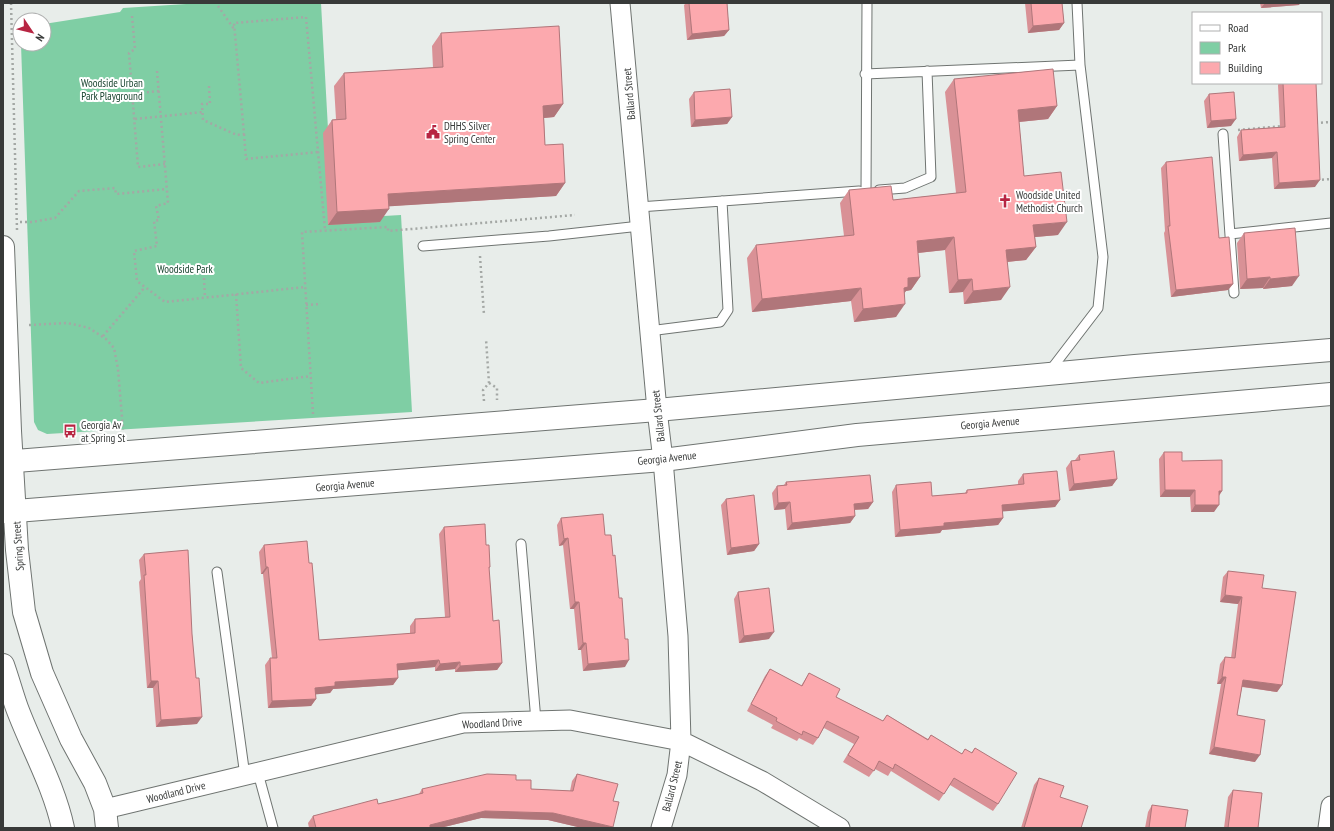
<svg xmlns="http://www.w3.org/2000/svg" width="1334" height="831" font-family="'PT Sans Narrow',sans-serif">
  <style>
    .green { fill: #7fcea4 }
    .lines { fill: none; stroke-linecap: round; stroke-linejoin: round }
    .service-casing { stroke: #6f7471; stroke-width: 11 }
    .minor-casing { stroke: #6f7471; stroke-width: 21 }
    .secondary-casing { stroke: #6f7471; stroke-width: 24 }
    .primary-casing { stroke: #6f7471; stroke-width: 24 }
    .path { stroke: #a4a8a5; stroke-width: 2.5; stroke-dasharray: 2 3; stroke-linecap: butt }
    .service { stroke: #fff; stroke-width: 9 }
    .minor { stroke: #fff; stroke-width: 19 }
    .secondary { stroke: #fff; stroke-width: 22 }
    .primary { stroke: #fff; stroke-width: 22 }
    .wall { fill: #d99196 }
    .shaded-wall { fill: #b0767a }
    .building { fill: #fca9ae; stroke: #b0767a }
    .labels { text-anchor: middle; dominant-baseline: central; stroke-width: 4; stroke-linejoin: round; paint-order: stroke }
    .park-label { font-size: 11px; fill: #123e29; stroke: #fff }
    .street-label { font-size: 11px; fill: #383a39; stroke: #fff }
    .poi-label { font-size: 11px; fill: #383a39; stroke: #fff; text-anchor: start }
  </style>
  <rect width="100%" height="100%" fill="#e8edea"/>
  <!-- green -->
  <path class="green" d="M202,3h119l12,216 68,-4 11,197 -365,22 -9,-4 -4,-8 -13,-378h23v-20l76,-12 3,-4z"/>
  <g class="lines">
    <!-- service casing -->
    <g class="service-casing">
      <path id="service" d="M865,74l215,-9
        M1223,134l11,159
        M879,190l26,-2 26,-11 -4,-106
        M866,191l1,-188
        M639,207l220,-16
        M1230,234l101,-11
        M423,246l126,-10 91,-10
        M649,331l71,-9 8,-12 -6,-109
        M1049,372l49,-64 5,-51 -23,-192 -3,-62
        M521,544l15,177
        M217,572l28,204
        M258,773l15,55"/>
    </g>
    <!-- minor casing -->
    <g class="minor-casing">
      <path id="minor" d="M620,3l37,407 6,50 15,176 3,105 -4,34 -16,53
        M105,809l358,-86 107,-3 111,21 81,40 78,47
        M1328,828l3,-22"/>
    </g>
    <!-- secondary casing -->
    <g class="secondary-casing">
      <path id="secondary" d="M3,247l7,184 7,119 7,62 18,61 29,66 24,44 10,26 2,19
        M3,665c5,14 9,29 14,43 15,40 37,78 46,120"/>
    </g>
    <!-- primary casing -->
    <g class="primary-casing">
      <path id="primary" d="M3,462l654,-52 478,-44 196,-16
        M3,512l660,-52 194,-25 474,-41"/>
    </g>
    <!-- path -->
    <path class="path" d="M11,3l6,227
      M218,6l16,23
      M132,16l3,33 -6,4 9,114 27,-3
      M157,71l11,132 -12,3 3,14 -5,1 3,25 -23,5 3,30 28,21 140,-15
      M209,86l1,18h-8l1,16 34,15 7,-1 -10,-111 72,-6 19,213
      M93,88l39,-4
      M132,94l27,-3
      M135,119l68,-7
      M1316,123l15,-1
      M1238,130l45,-4
      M244,134l2,25 72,-7
      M1317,180l14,-1
      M20,222h12l23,-4 24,-27 36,-3 1,6 51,-5
      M480,256l4,59
      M204,278l1,20
      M236,294l5,74 18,15 52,-7
      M306,305l15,-1
      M29,325l38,-2 10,2 12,3 17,11 8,9 4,21 5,61
      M103,336l42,-49
      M489,383l8,5v12
      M484,401l-1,-11 6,-7 -3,-44
      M313,414l-11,-182 86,-5v4l187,-16"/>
    <!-- service -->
    <use href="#service" class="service"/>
    <!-- minor -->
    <use href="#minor" class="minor"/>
    <!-- secondary -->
    <use href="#secondary" class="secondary"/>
    <!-- primary -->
    <use href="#primary" class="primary"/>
  </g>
  <!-- wall -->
  <path class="wall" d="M686,3h41l2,27 -5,6 -37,4 -3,-35z
    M1025,3h37l2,20 -5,7 -31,3z
    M1260,3h40l-1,2 -38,3z
    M441,33l122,71 -9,13 -10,1 1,27 20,38 -9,13 -167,10 -9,16 -52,3 -5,-92 9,-13 4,-1 -2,-33 10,-13 89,-5 -1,-22z
    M954,79l103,27 -9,13 -29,3 5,54 34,59 -23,2 1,10 -10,13 -19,2 -6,38 -37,4 -1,-12 -14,1 -4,-43 -27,3 2,24 -9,13 -5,1 -2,2 -8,24 -42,5 -3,-21 -99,11 -5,-54 9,-13 88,-9 -4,-33 9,-13 44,10 63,-7 -11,-101z
    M1279,83h37l-1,104 -41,2 -2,-31 -33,3 -2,-24 4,-7 39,-3 -2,-42z
    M694,92l38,25 -5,7 -36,3 -2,-28z
    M1209,94l22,32 -24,2 -3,-27z
    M1166,162l53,76 14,46 -5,6 -57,7 -7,-64 1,-2 -4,-63z
    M1244,233l48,53 -29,3v-1l-23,1 -3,-46z
    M1164,452l18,9 40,30 -3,5 -5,16h-23l-1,-15h-30l-1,-38z
    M1079,455l38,24 -5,7 -43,5 -3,-23 5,-7 4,-1z
    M1023,474l37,26 -5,7 -52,4v7l-5,7 -56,5 -2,3 -45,4 -3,-45 4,-7 36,11 33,-3 2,-3 51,-5v-4z
    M786,482l87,20 -5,7 -14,1 1,6 -5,7 -63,7 -2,-21 -11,1 -2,-17 5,-7 7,-1z
    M726,499l33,45 -5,7 -27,4 -6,-50z
    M561,518l44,17 20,132 -42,4 -2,-21h-3l-4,-41h-4l-7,-64 -4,1 -2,-21z
    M444,527l42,18 4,22 -1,2 4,52 9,42 -5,7 -42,2v-3l-20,2v-4l-38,3 1,8 -5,7 -60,4 -3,4 -15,1 1,5 -5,7 -43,2 -3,-43 5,-7h2l-9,-84h-2l-2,-22 5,-7 45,18 10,77 91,-6v-8l5,-7 30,-2 -6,-83z
    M144,554l48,80 5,90 -41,3 -3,-39h-6l-8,-106 2,-3 -2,-19z
    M1228,571l34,17 20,97 -5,7 -35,-5 -5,28 18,47 -46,-8 12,-70h-4l3,-20 5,-7 6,1 7,-54 -18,-2 3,-25z
    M738,592l31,47 -30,4 -5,-44z
    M770,669l31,17 8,-13 27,24 47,24 4,-6 41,24 3,-4 31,19 3,-5 6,4 4,-5 23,56 -5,7 -43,-26 -11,16 -48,-30 -3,5 -13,-7 -6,8 -26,-15 11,-18 -30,-16 -6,10 -5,7 -14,-7 -2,3 -26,-13 2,-3 -26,-14 18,-35z
    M577,774l36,27 -1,27h-30l-34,-8 -67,-2 -41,10h-131l-1,-5 5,-7 65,-12 21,-5 20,-5 3,-5 94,-9 15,9 39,2 2,-10z
    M1039,778l21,19 21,31h-60l13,-43z
    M1233,790l25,38h-34l4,-31z
    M1152,805l33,23h-40l3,-16z"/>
  <!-- shaded-wall -->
  <path class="shaded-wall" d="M1265,3h35l-1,2 -38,3z
    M1064,23l-5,7 -31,3 5,-7z
    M729,30l-5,6 -37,4 5,-6z
    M563,104l-9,13 -20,2 9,-13z
    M1057,106l-9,13 -39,4 9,-13z
    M732,117l-5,7 -36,3 4,-7z
    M1236,119l-5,7 -24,2 4,-7z
    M1277,152l-5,6 -33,3 4,-6z
    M1320,180l-5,7 -41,2 5,-6z
    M565,183l-9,13 -177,11 9,-13z
    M389,209l-9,13 -52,3 9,-13z
    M1067,222l-9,13 -34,3 9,-13z
    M954,237l-9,13 -37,4 9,-13z
    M1036,247l-10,13 -29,3 9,-13z
    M1299,276l-7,10 -29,3 7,-10z
    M920,277l-9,13 -5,1 -7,9 -5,1 14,-23z
    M1270,277l-7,11 -23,1 7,-10z
    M972,279l-9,13 -14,1 9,-13z
    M1233,284l-5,6 -57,7 5,-7z
    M1010,287l-9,13 -37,4 9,-13z
    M861,288l-10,13 -99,11 10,-13z
    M905,304l-9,13 -42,5 9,-13z
    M1117,479l-5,7 -43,5 5,-7z
    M1165,490h30l-5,7h-30z
    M1219,491h3l-5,7z
    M1060,500l-5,7 -58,5 5,-7z
    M790,502l-5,7 -11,1 4,-7z
    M873,502l-5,7 -19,1 5,-6z
    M1195,505h24l-5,7h-23z
    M855,516l-5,7 -63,7 5,-7z
    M1003,518l-5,7 -56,5 -2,3 -45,4 5,-7 44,-7z
    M568,538l-5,7 -4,1 5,-7z
    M759,544l-5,7 -27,4 4,-7z
    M266,567h2l-5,7h-2z
    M1225,595l17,2 -4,7 -18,-2z
    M575,602h4l-5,7h-4z
    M774,632l-5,7 -30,4 5,-7z
    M583,643h3l-5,7h-3z
    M439,660l-4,7 -43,4 5,-7z
    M629,660l-4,7 -42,4 5,-7z
    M460,662l-5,7 -20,2 5,-7z
    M502,663l-5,7 -42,2 5,-6z
    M1222,677h4l-5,7h-4z
    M398,678l-5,7 -60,4 -3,4 -20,2 5,-7 20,-6z
    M1243,680l39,5 -5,7 -39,-6z
    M151,681h7l-5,7h-6z
    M316,699l-5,7 -43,2 4,-7z
    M202,717l-5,7 -41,3 5,-7z
    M1214,747l46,8 -5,7 -46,-8z
    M485,811l68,2 60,14 -1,1h-30l-34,-8 -67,-2 -41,10h-13l3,-3z"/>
  <!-- building -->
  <path class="building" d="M689,3h38l2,27 -37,4z
    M1031,3h31l2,20 -31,3z
    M559,26l4,78 -20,2 2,39 18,-1 2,39 -177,11 1,15 -52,3 -5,-92 14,-1 -2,-46 99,-6 -2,-34z
    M1053,69l4,37 -39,4 6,66 37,-4 6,50 -34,3 3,22 -30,3 4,37 -37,4 -1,-12 -14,1 -4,-43 -37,4 3,36 -12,1v9l-4,1 1,16 -42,5 -2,-21 -99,11 -6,-54 98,-10 -5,-45 42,-4 2,14 73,-8 -12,-113z
    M1283,83h33l4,97 -41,3 -2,-31 -34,3 -2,-25 44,-3z
    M730,89l2,28 -37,3 -1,-28z
    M1234,92l2,27 -25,2 -2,-27z
    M1212,157l7,81 10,-1 4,47 -57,6 -8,-64h2l-4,-64z
    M1295,228l4,48 -29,3v-2l-23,2 -3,-46z
    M1114,451l3,28 -43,5 -3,-23 9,-1 -1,-5z
    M1164,452h18v9l40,-1v31h-3v14h-24v-15h-30z
    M1057,471l3,29 -58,5 1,13 -59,5v3l-44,4 -4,-45 35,-3 1,14 35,-3v-3l57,-6 -1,-10z
    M870,475l3,27 -19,2 1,12 -63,7 -2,-21 -12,1 -1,-17 10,-1 -1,-3z
    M754,495l5,49 -28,4 -5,-49z
    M603,514l2,21h6l2,21 2,-1 4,43h3l3,41h3l1,21 -41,4 -2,-21h-3l-4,-41h-4l-7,-64 -4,1 -3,-21z
    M485,524l1,21h3l1,22h-1l4,54 6,-1 3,43 -42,3v-4l-20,2 -1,-4 -42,4 1,14 -63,4v4l-20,2 1,11 -44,2 -2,-43h7l-9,-91h-2l-2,-22 43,-4 2,22h3l7,77 96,-7v-14l35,-2 -6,-90z
    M188,550l4,84 4,44h3l3,39 -41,3 -3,-39h-7l-7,-106h2l-2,-21z
    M1228,571l36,4 -2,13 34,4 -14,93 -39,-5 -6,35 28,5 -5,35 -46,-8 12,-70h-4l3,-20 10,1 7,-61 -17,-2z
    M769,588l5,44 -30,4 -6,-44z
    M770,669l32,17 7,-13 31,16 -4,8 47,24 4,-6 41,25 3,-5 31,19 3,-5 7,4 3,-5 42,25 -19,31 -44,-26 -10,16 -49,-30 -2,5 -14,-8 -5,10 -26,-16 11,-18 -32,-16 -9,17 -15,-7 -1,4 -26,-14 1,-3 -26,-14z
    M487,774l29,1v5h15v9l42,2 4,-17 41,10 -5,17 6,1 -6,25 -60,-14 -68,-2 -55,14v3h-114l-3,-12 64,-17 1,5 21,-5 24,-6 -1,-4z
    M1039,778l25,8 -4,11 28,9 -7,22h-57z
    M1233,790l29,3 -4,35h-30z
    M1152,805l36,5 -3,18h-36z"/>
  <!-- icons -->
  <defs>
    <g id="civic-bare" transform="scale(1.08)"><path d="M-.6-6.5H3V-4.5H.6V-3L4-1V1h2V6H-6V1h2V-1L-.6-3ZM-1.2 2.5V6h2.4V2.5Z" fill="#b72542" stroke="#fff" stroke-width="2.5" paint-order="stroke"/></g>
    <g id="church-bare" transform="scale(1.08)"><path d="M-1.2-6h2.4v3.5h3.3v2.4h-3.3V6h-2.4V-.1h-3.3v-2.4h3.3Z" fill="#b72542" stroke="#fff" stroke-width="2.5" paint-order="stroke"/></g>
    <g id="bus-bare" transform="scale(1.08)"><path d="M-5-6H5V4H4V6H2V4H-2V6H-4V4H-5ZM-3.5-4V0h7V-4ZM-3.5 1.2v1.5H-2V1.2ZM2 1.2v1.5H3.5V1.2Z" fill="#b72542" stroke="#fff" stroke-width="2.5" paint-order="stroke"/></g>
  </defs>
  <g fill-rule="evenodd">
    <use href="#civic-bare" x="433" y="132"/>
    <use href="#church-bare" x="1005" y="201"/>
    <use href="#bus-bare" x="70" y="431"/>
  </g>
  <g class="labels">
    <!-- park labels -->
    <g class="park-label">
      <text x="112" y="83">Woodside Urban<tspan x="112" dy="13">Park Playground</tspan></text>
      <text x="185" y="269">Woodside Park</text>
    </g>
    <!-- street labels -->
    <g class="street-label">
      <text transform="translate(629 94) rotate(-95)">Ballard Street</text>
      <text transform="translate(658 416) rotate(-96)">Ballard Street</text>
      <text transform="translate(990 423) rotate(-5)">Georgia Avenue</text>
      <text transform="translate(667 458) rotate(-6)">Georgia Avenue</text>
      <text transform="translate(345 485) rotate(-5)">Georgia Avenue</text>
      <text transform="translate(18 546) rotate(-94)">Spring Street</text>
      <text transform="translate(492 723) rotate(-3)">Woodland Drive</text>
      <text transform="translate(672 786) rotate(-76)">Ballard Street</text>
      <text transform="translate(176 792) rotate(-14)">Woodland Drive</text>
    </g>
    <!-- poi labels -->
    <g class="poi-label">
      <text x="444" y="126">DHHS Silver<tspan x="444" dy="13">Spring Center</tspan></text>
      <text x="1016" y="195">Woodside United<tspan x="1016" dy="13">Methodist Church</tspan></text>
      <text x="81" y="425">Georgia Av<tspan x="81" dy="13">at Spring St</tspan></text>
    </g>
  </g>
  <!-- border -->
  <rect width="1334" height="831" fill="none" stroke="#383a39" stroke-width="8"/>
  <!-- legend -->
  <rect x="1192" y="12" width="130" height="72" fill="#ffffff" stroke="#afb0b0"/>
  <rect x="1200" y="25" width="20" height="6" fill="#ffffff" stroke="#afb0b0"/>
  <text x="1228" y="32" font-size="12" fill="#383a39">Road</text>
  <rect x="1200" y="42" width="20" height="12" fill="#7fcea4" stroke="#afb0b0"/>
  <text x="1228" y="52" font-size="12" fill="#383a39">Park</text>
  <rect x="1200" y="62" width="20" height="12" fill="#fca9ae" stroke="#afb0b0"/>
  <text x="1228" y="72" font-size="12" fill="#383a39">Building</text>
  <!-- north arrow -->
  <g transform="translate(32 32) rotate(125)"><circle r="19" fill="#ffffff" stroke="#afb0b0"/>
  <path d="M0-3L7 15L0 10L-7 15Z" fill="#b72542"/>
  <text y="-6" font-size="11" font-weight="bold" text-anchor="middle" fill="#383a39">N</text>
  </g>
</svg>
